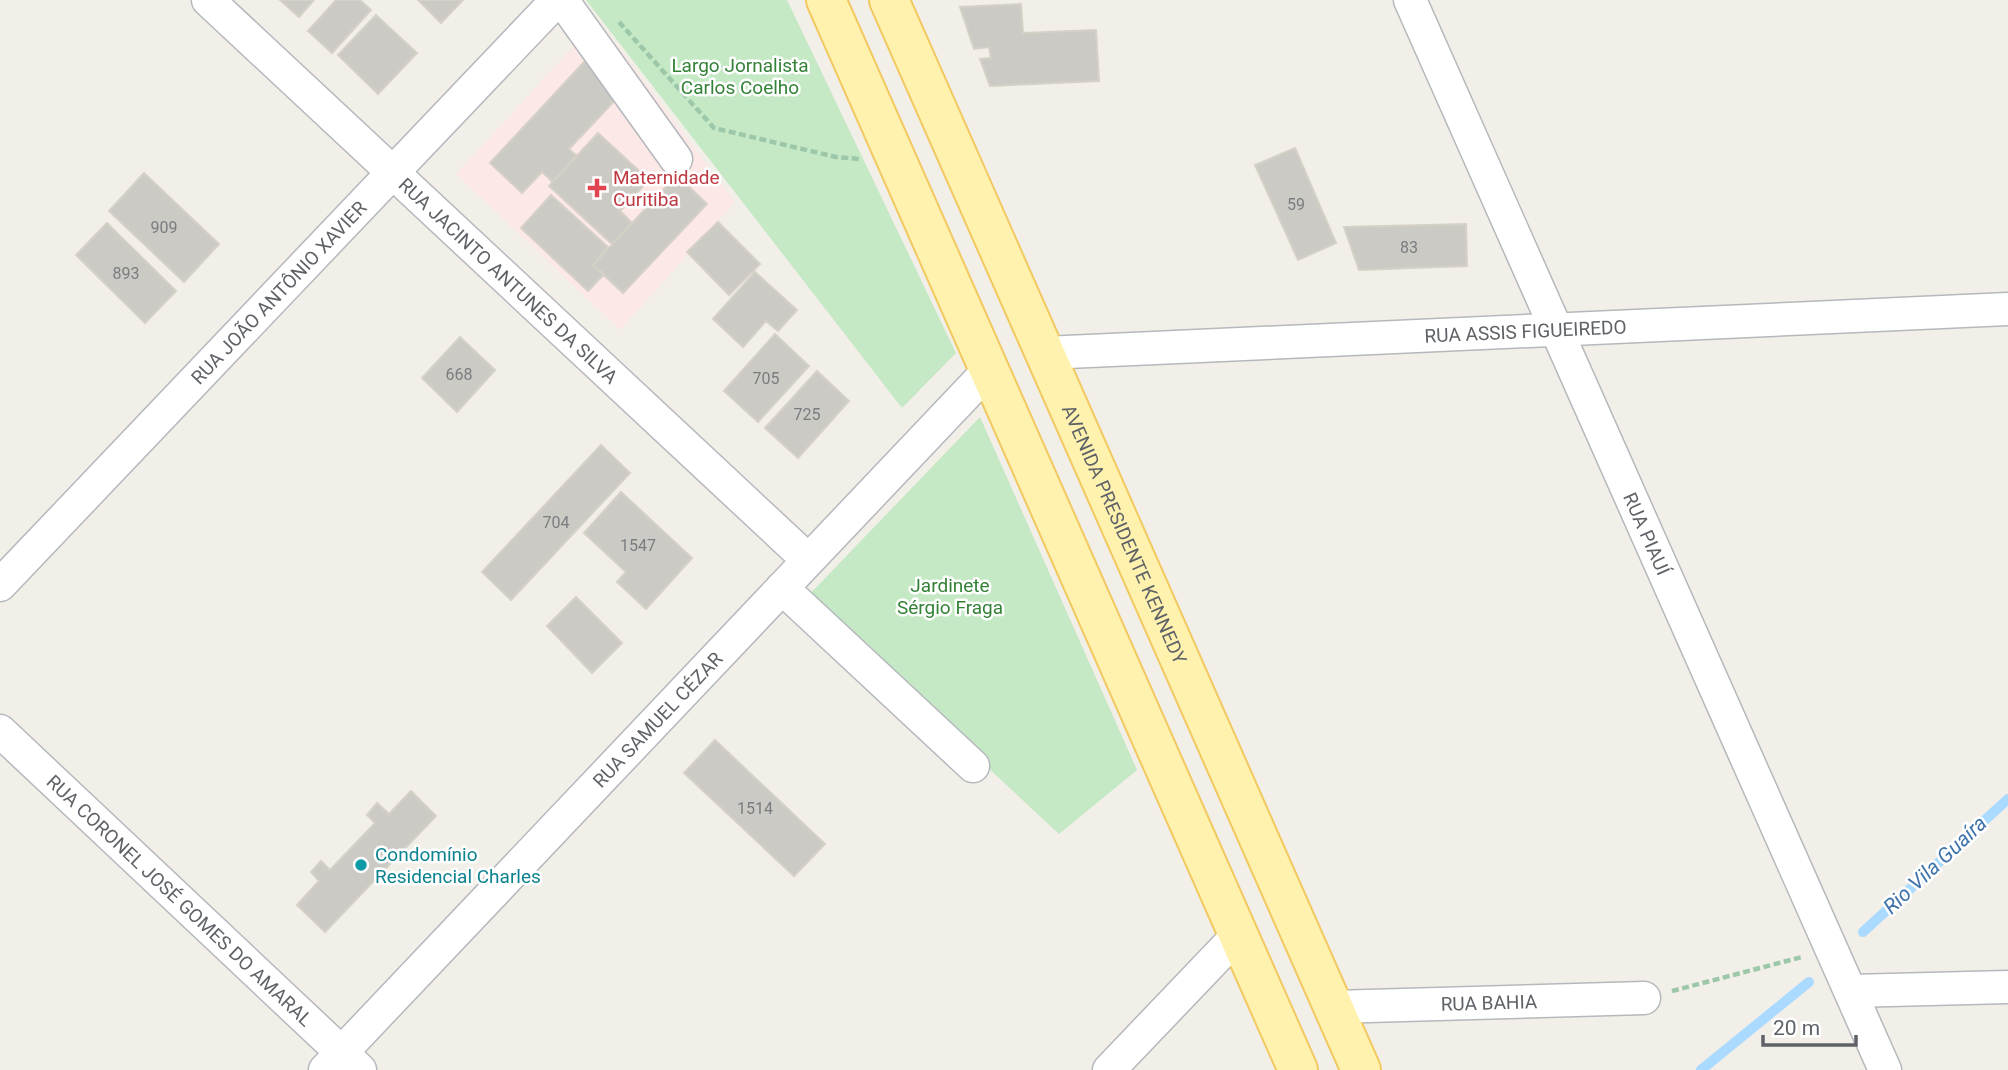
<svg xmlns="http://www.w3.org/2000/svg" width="2008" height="1070" font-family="Roboto,sans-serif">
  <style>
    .medical { fill: #fce8e6 }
    .green { fill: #c5e8c5 }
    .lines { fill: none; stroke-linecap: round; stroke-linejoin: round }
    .stream { stroke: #aadaff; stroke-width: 10 }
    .building { fill: #cccac5; stroke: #d6d1c6; stroke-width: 2 }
    .minor-casing { stroke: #b5b8bc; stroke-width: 35 }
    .major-casing { stroke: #f2c960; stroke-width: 42 }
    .path { stroke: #9cc7a9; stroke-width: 4.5; stroke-dasharray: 7 3.5; stroke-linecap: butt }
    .minor { stroke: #fff; stroke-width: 32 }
    .major { stroke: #fff2af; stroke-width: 38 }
    .health-dot { fill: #e0444e; stroke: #fff; stroke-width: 2.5 }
    .culture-dot { fill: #0f9aa8; stroke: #fff; stroke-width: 2.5 }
    .labels { text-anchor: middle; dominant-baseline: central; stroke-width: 5; stroke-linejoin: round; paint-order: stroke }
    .number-label { font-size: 16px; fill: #7a7d7f }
    .park-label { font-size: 19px; fill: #348238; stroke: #fff }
    .health-label { font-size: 19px; fill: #be3a42; stroke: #fff; text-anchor: start }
    .street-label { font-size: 19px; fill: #5f6368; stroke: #fff }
    .culture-label { font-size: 19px; fill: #0d838f; stroke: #fff; text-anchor: start }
    .water-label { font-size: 21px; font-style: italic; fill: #4174aa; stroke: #fff }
  </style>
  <rect width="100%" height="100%" fill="#f1efe8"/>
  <!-- medical -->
  <path class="medical" d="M598,20l137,182 -115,128 -164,-156z"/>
  <!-- green -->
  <path class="green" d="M586,0h201l169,353 -54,55z
    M980,417l157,353 -78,64 -253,-236z"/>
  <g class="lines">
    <!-- stream -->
    <path class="stream" d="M1863,932l145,-133
      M1701,1070l108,-88"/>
  </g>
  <!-- building -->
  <path class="building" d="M280,0h34l-15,17z
    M336,0h24l11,10 -39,43 -24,-22z
    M418,0h45l-22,23z
    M1021,4l2,29 73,-3 3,51 -109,5 -10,-27 11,-1 -2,-11 -15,2 -14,-42z
    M376,15l41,38 -39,41 -40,-39z
    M585,61l36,33 -52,55 8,7 -24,26 -11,-10 -20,21 -32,-30z
    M598,133l51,47 -29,31 12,12 -20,21 -63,-58z
    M1295,148l41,95 -38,17 -43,-95z
    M144,173l75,71 -35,38 -75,-71z
    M677,175l30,29 -84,89 -30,-28z
    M551,195l57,52 -15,18 11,9 -16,17 -67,-63z
    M718,222l42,42 -31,31 -42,-43z
    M107,223l69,68 -31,32 -69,-68z
    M1466,224l1,42 -108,4 -15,-43z
    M755,272l42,38 -19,21 -12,-10 -23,26 -30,-28z
    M775,334l34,32 -51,56 -34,-31z
    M460,337l35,33 -38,42 -35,-34z
    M817,371l32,30 -51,57 -33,-30z
    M601,445l29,28 -119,127 -29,-28z
    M621,492l71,66 -46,51 -29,-27 9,-10 -42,-39z
    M576,597l46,46 -30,30 -45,-47z
    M715,740l110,104 -31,32 -110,-103z
    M411,791l25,25 -111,116 -28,-27 22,-24 -8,-9 10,-11 9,9 45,-47 -8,-8 10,-12 12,11z"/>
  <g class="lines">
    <!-- minor casing -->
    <g class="minor-casing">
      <g id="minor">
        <path id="s1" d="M208,0l600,560"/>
        <path d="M562,0l114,159"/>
        <path id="s2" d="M1410,0l475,1070"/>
        <path id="s3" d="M1045,353l963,-44"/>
        <path id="s4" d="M0,585l557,-585"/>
        <path d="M782,588l191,178"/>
        <path id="s5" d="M0,731l360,339"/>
        <path d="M1851,991l157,-4"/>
        <path id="s6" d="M1333,1007l311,-9"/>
        <path id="s7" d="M325,1070l664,-700"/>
        <path d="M1109,1070l129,-135"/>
      </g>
    </g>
    <!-- major casing -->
    <g class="major-casing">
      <g id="major">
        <path d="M826,0l472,1070"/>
        <path id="s8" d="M889,0l472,1070"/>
      </g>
    </g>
    <!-- path -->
    <path class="path" d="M619,22l95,106 122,29 24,2
      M1672,991l130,-34"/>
    <!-- minor -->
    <use href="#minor" class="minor"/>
    <!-- major -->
    <use href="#major" class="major"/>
  </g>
  <!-- markers -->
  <path class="health-dot" d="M593.5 177.5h7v7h7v7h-7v7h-7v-7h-7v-7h7z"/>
  <circle class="culture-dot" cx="361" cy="865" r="7"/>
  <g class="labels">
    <!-- number labels -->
    <g class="number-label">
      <text x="1296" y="204">59</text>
      <text x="164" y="227">909</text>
      <text x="1409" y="247">83</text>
      <text x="126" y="273">893</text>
      <text x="459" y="374">668</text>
      <text x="766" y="378">705</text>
      <text x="807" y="414">725</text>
      <text x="556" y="522">704</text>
      <text x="638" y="545">1547</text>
      <text x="755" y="808">1514</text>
    </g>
    <!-- park labels -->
    <g class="park-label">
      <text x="740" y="65">Largo Jornalista<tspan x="740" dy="22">Carlos Coelho</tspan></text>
      <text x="950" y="585">Jardinete<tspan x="950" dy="22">Sérgio Fraga</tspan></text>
    </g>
    <!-- health labels -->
    <g class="health-label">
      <text x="613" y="177">Maternidade<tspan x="613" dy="22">Curitiba</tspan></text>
    </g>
    <!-- street labels -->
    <g class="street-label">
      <text stroke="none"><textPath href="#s1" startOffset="411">RUA JACINTO ANTUNES DA SILVA</textPath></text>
      <text stroke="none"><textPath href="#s4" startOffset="404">RUA JOÃO ANTÔNIO XAVIER</textPath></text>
      <text stroke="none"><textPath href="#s3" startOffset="481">RUA ASSIS FIGUEIREDO</textPath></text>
      <text stroke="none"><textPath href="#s8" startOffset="584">AVENIDA PRESIDENTE KENNEDY</textPath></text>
      <text stroke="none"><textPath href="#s2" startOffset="584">RUA PIAUÍ</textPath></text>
      <text stroke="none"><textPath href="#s7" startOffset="483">RUA SAMUEL CÉZAR</textPath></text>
      <text stroke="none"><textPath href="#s5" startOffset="247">RUA CORONEL JOSÉ GOMES DO AMARAL</textPath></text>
      <text stroke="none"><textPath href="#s6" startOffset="156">RUA BAHIA</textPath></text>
    </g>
    <!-- culture labels -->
    <g class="culture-label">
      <text x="375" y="854">Condomínio<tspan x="375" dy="22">Residencial Charles</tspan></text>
    </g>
    <!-- water labels -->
    <g class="water-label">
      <text transform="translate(1935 865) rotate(-43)">Rio Vila Guaíra</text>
    </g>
  </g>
  <!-- scale -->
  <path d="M1763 1035v10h93v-10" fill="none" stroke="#5f6368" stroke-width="3.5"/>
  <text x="1773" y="1035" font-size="21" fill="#5f6368" stroke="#ffffff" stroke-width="5" paint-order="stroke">20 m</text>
</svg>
